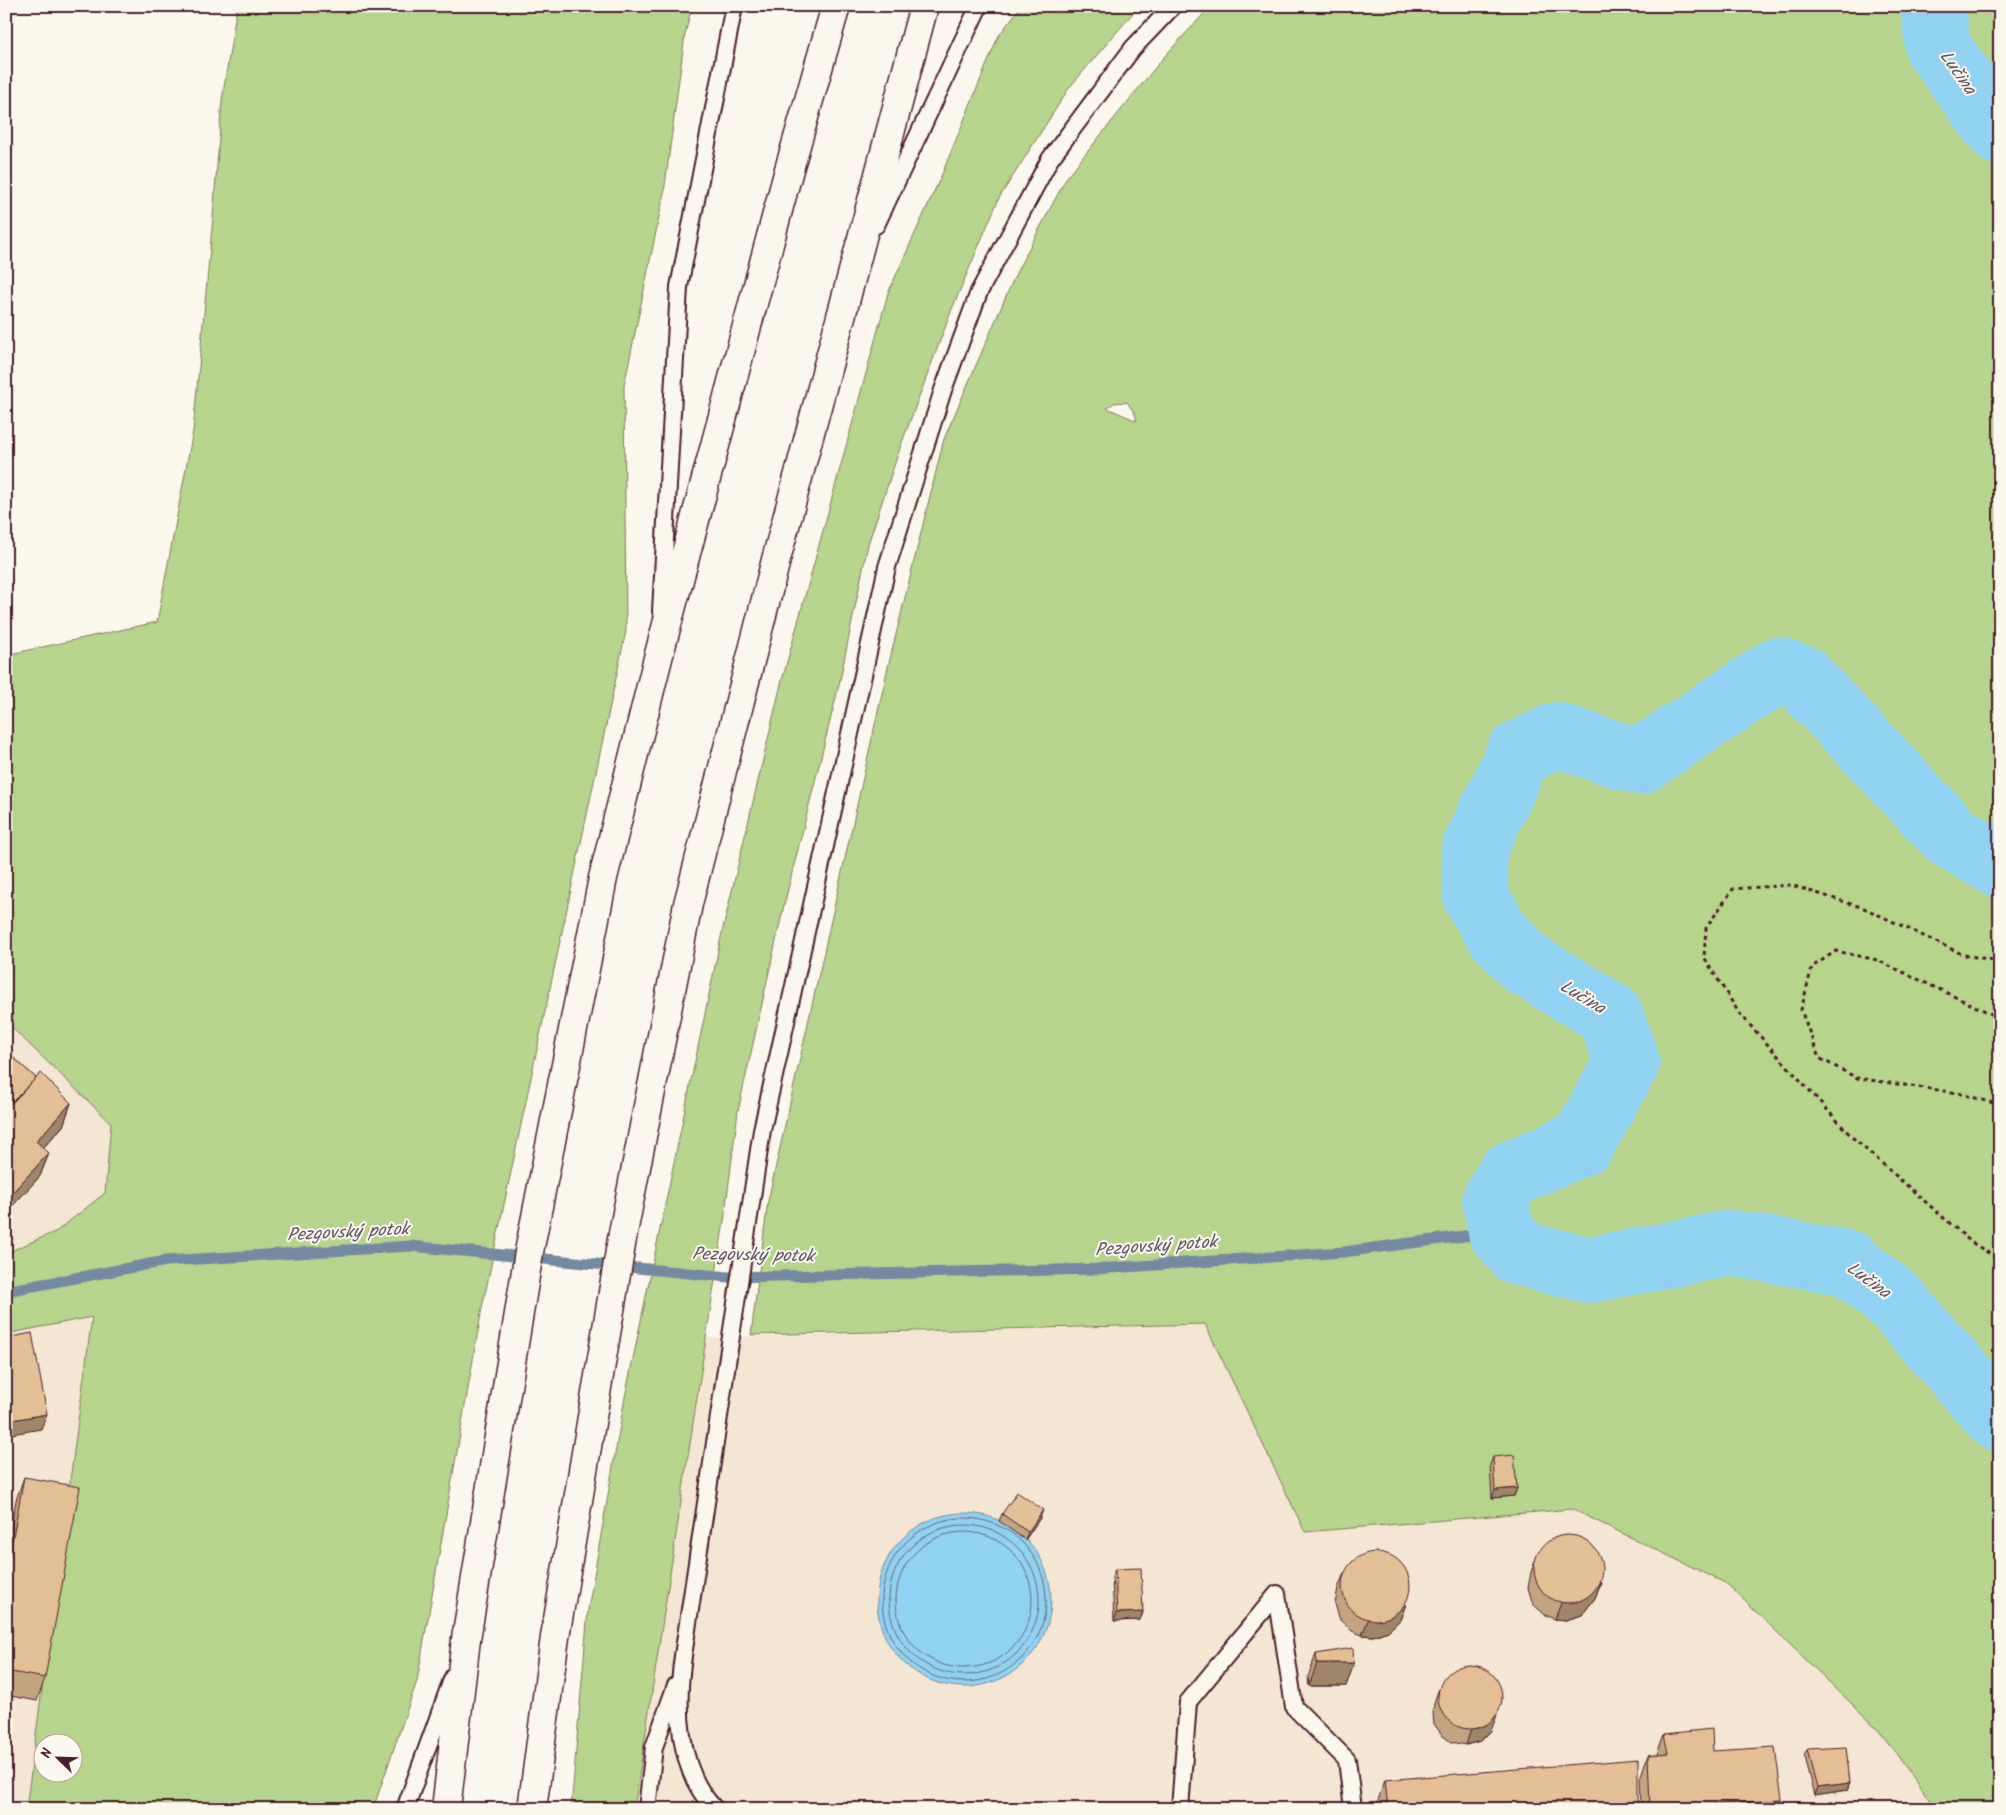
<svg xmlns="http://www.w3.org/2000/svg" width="2006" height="1815" font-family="Kalam,sans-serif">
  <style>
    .built { fill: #f4e6d2 }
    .green { fill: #b7d48d; stroke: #807a5c; fill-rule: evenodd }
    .water { fill: #91d2f2; stroke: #758aa2 }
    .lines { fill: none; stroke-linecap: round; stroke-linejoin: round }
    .shore { stroke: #66677b; stroke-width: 1 }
    .stream { stroke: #758aa2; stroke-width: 11 }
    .river { stroke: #91d2f2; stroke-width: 66 }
    .lane-casing { stroke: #4a1f2b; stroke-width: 20 }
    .highway-casing { stroke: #4a1f2b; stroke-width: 31 }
    .path { stroke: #4a1f2b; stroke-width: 3; stroke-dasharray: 4 4; stroke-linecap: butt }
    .lane { stroke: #fbf7ec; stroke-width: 16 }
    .highway { stroke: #fbf7ec; stroke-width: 28 }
    .wall { fill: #c4a480; stroke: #4a1f2b }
    .shaded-wall { fill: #a08668; stroke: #4a1f2b }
    .building { fill: #e4bf95; stroke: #4a1f2b }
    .labels { text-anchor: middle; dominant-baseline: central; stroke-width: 4; stroke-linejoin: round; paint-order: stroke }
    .water-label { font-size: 18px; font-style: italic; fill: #5f5567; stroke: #fbf7ec }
  </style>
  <rect width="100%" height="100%" fill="#fbf7ec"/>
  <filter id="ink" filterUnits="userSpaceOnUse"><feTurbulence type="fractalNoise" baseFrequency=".02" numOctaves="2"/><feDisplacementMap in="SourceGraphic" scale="10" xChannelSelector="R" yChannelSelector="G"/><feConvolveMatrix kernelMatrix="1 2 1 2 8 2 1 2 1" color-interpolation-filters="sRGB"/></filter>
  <g filter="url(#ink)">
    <!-- built -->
    <path class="built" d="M6,1022l105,101 -6,70 -48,38 -51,22z
      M92,1317l-66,492h-20v-475z
      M1205,1324l100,208 267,-23 155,75 152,146 57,79h-1302l72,-471z"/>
    <!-- green -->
    <path class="green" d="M237,6h455l-7,28 -21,159 -40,193 2,245 -144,677 -65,373 -44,128h-347l66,-492 -86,17v-81l51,-22 48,-38 6,-70 -105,-101v-367l151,-33 36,-191 20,-214 9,-117zM42,1742h30v30h-30z
      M1021,6h118l-70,82 -70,110 -47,111 -51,136 -33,99 -29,141 -55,220 -46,206 -14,110 -90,588h-63l17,-199 37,-213 96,-460 60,-253 107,-391 54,-119 56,-137z
      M1211,6h789v1803h-64l-57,-79 -152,-146 -155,-75 -267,23 -100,-208 -454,11 17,-134 120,-534 56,-228 73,-168 50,-94 96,-119zM1127,402l8,12 2,7 -30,-13 7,-5z"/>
    <!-- water -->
    <path class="water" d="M877 1600a87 87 0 1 1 174 0a87 87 0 1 1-174 0Z"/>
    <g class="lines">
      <!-- shore -->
      <path class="shore" d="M882 1600a82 82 0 1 1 164 0a82 82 0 1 1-164 0Z
        M889 1600a75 75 0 1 1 150 0a75 75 0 1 1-150 0Z
        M896 1600a68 68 0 1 1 136 0a68 68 0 1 1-136 0Z"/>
      <!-- stream -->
      <path class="stream" d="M6,1291l160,-30 245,-15 318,31 368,-8 247,-17 157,-21"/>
      <!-- river -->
      <path class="river" d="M1933,6l5,42 62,84
        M2000,865l-49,-29 -149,-158 -24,-8 -139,92 -82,-27 -38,18 -45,97 2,48 22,35 28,31 84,50 17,48 -44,80 -73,32 -15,26 6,31 18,22 70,17 142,-27 117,20 47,38 105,119"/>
      <!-- lane casing -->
      <g class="lane-casing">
        <path id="lane" d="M876,225l103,-219
          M661,611l18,-324 55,-281
          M405,1809l48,-132
          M647,1809l7,-62 22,-62
          M715,1809c-38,-38 -39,-103 -32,-153l79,-526 125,-563 56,-177 36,-98 71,-133 83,-111 40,-42
          M1180,1809l8,-107 89,-108 17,113 53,53 6,49"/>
      </g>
      <!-- highway casing -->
      <g class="highway-casing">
        <path id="highway" d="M446,1809l20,-170 63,-387 74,-374 55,-220 130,-485 48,-167
          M532,1809l23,-172 68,-404 65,-329 89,-348 147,-550"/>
      </g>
      <!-- path -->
      <path class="path" d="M2000,961l-36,-6 -100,-47 -73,-23 -58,4 -27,39 -2,29 35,56 113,124 119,105 29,18
        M2000,1018l-123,-58 -41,-9 -24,16 -11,43 18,48 38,20 101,15 42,12"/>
      <!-- lane -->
      <use href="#lane" class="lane"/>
      <!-- highway -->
      <use href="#highway" class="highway"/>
    </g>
    <!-- wall -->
    <path class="wall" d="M6,1051l30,27 35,25 -8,23 -20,22 6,5 -9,23 -34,37z
      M1493,1457l24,31 -3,8 -22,2 -2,-33z
      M24,1477l21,201 -8,23 -31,-6v-143l10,-52z
      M1002,1514l38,4 -15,22 -26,-19z
      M1537,1556l64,26 -6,16 -13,17 -16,5 -11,-1 -10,-4 -12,-11 -5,-16 3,-16z
      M1115,1569l28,43 -3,8 -26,1 -2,-44z
      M1344,1573l62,31 -6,16 -12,11 -15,5 -11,-1 -10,-4 -12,-11 -5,-16 3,-16z
      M1316,1654l38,9 -8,23h-37l-1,-9z
      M1439,1688l52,43 -11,10 -14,4 -15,-3 -8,-6 -9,-12 -1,-11 1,-10z
      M1664,1734l49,17 69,49 -3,9h-138l-1,-31 8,-23 9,-1z
      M1807,1749l43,34 -3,7 -33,5 -10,-38z
      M1385,1780l252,29h-260v-6z"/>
    <!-- shaded-wall -->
    <path class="shaded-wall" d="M71,1103l-8,23 -35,38 8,-23z
      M49,1153l-9,23 -34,37v-6l5,-13z
      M47,1414l-6,15 -35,6v-14z
      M1517,1488l-3,8 -22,2 3,-8z
      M1043,1510l-3,8 -15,22 3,-8z
      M1601,1582l-6,16 -13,17 -16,5 -11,-1 6,-16z
      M1406,1604l-6,16 -12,11 -15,5 -11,-1 6,-15z
      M1143,1612l-3,8 -26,1 3,-8z
      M1317,1663h37l-8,23h-37z
      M1497,1715l-6,16 -11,10 -14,4 5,-16z
      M1850,1783l-3,7 -33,5 3,-8z
      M1782,1800l-3,9h-130l1,-1z
      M1638,1806l-1,3h-32z"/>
    <!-- building -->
    <path class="building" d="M6,1051l30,27 -23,24 -7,-6z
      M41,1073l30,30 -35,38 13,12 -38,41 -5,-3v-83z
      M32,1333l15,81 -41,7v-83z
      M1514,1455l3,33 -22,2 -2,-33z
      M24,1477l56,10 -35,191 -39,-7v-96z
      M1017,1492l26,18 -15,22 -26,-18z
      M1534 1569a34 34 0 1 1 68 0a34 34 0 1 1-68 0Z
      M1342 1586a34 34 0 1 1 68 0a34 34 0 1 1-68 0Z
      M1141,1568l2,44 -26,1 -2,-44z
      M1353,1648l1,15h-37l-1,-9z
      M1438 1697a32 32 0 1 1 64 0a32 32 0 1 1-64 0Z
      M1712,1729l1,22 62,-4 7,53 -132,8 -2,-53 20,-2 -4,-19z
      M1846,1747l4,36 -33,4 -10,-38z
      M1638,1759v47l-33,3h-217l-3,-29z"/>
  </g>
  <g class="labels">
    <!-- water labels -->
    <g class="water-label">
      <text transform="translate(1957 73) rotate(55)">Lučina</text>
      <text transform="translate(1582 998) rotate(31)">Lučina</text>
      <text transform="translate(348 1233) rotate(-3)">Pezgovský potok</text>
      <text transform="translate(1156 1247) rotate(-4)">Pezgovský potok</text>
      <text transform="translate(753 1256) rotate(1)">Pezgovský potok</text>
      <text transform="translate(1868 1281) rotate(36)">Lučina</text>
    </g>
  </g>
  <!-- margin -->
  <rect width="2006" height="1815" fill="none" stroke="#fbf7ec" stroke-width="25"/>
  <rect x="12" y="12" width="1981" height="1790" fill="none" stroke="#4a1f2b" stroke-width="2" filter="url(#ink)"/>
  <!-- north arrow -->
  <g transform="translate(58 1758) rotate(293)"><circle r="24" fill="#fbf7ec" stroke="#b4a19f"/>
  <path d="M0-4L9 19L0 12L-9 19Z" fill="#4a1f2b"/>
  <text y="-8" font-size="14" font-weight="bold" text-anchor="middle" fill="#4a1f2b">N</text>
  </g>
</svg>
